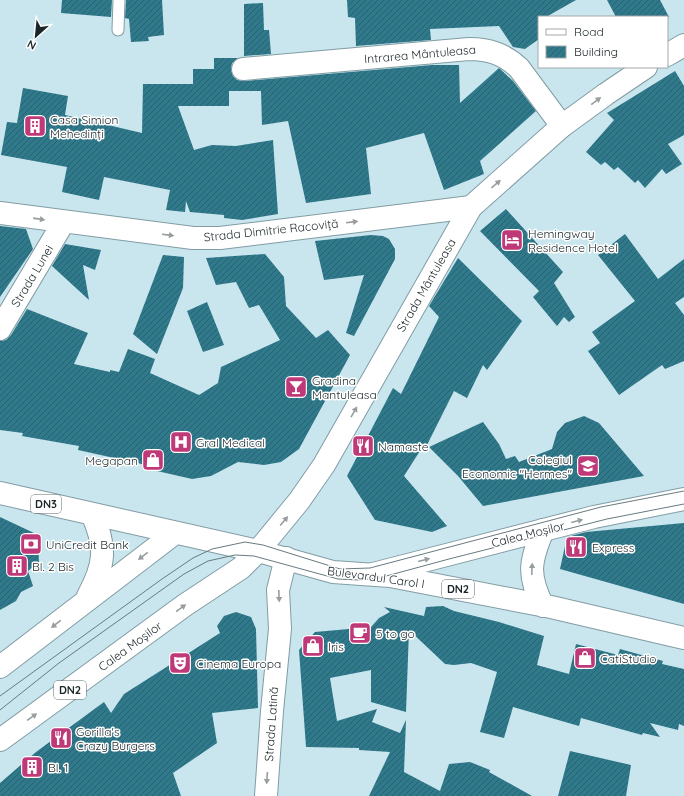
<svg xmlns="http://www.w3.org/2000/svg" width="684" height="796" font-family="Quicksand,sans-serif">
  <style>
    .building { fill: url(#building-hatch) }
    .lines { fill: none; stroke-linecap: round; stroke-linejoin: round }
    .lane-casing { stroke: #819ca4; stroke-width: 13 }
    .street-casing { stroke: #819ca4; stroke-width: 24 }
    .secondary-casing { stroke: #819ca4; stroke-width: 24 }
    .primary-casing { stroke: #819ca4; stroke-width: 24 }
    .lane { stroke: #fff; stroke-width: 11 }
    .street { stroke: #fff; stroke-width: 22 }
    .secondary { stroke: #fff; stroke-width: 22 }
    .primary { stroke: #fff; stroke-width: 22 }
    .tram { stroke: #677a80; stroke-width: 1 }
    .oneway { fill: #989d9e }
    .labels { text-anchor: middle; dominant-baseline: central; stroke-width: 3; stroke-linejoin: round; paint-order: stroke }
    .shield { fill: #fff; stroke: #5f6668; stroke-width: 1 }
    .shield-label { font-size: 11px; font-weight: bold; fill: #1a2528 }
    .street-label { font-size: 12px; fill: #1a2528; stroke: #fff }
    .poi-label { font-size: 12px; fill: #1a2528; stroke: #fff; text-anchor: start }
  </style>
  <defs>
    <pattern id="building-hatch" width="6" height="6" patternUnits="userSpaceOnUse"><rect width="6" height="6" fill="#2f798b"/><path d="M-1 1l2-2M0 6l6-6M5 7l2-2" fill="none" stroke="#276372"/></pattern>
  </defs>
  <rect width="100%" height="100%" fill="#c9e6ee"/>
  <!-- building -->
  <path class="building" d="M62,0h50l-1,17 -50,-4z
    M126,0h36l2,35 -16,2 1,4 -18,1 -2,-23 -4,-1z
    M347,0h229l-30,17h-7v22l-14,10 -12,-2 -14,-21 -69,3 1,11 -75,6 -1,-28 -7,-1z
    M607,0h53l9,17h-53z
    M263,3l1,27h5l2,24 -27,2v-52z
    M214,58h24l-6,5 -1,7 2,6 4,4 7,1 188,-16h27l1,38 39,-35 14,13 23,30 -56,50 4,13 -40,16 -20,-57 -58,15 5,46 -65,9 -18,-82 -26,4 -1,-34h-32v15h-51l16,44 18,-5 24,1 37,-6 5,74 -36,6 -18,-2v-3l-34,-3 -4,-11 -1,11 -19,-2 4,-20 -66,-13 -5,23 -37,-8 5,-25 -66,-12 6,-33 10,1 6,-35 45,8 -3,19 77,18 1,-49h50v-15h21z
    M675,71l9,15v49l-16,9 14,20 -16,10 -4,-5 -17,19 -7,-8 -3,3 -17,-16 -4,3 -9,-8 -4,3 -15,-13 28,-32 -7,-7z
    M506,209l57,63 -9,11 21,34 -6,5 -5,-5 -7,9 -24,-29 6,-6 -59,-60z
    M0,226l26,3 7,20 -33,48z
    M625,234l33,45 26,-20v38l-9,6 9,12v46l-19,8 -3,-4 -43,30 -31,-44 12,-8 -8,-11 43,-31 -37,-46z
    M371,235l12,1 6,3 6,10v10l-41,77 -8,-3 18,-58 -40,5 -9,-39z
    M65,244l36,6 -6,20 -12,-5 6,35 -37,-34z
    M265,254l19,23 2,29 30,32 12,-8 22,25 -51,94 -18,13 -17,3 -26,-3 -27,14 -19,3 -48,-11 2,-3 -68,-15 1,-4 -57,-10 1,-3 -23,-3v-89l6,-1 5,-5 16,-26 61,24 -14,31 36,8v-2l9,2 9,-23 27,10 -5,14 49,22 19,-12 3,-16 59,-27 -21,-35 -10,3 -13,-26 -20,3 -10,-27z
    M163,255l21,2 -1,31 -26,66 -24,-20z
    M458,258l64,63 -35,49 -4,-5 -16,33 -13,-7 -27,54 -2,-2 -21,33 43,50 -15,6 -57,-12 -28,-44 46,-88 8,6 38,-77 -10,-11z
    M207,302l17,43 -21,7 -16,-41z
    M584,416l15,7 45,53 -161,30 -25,-30 -29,-29 54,-25 16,22 7,15 9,-3 4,6 33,-13 5,-17 8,-9z
    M0,517l34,16 4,11 1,18 -11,9 5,15 -12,6 -5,9 -16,9z
    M684,523v81l-124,-35 7,-32 19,-5z
    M443,606l11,5 45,11 45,14 -7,29 32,9 7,-30 42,11 2,-6 43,12 -1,3 22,5v57l-5,-2 -1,6 -28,-7 10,14 -17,-4 -1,2 -61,-17 -2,8 -66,-19 -9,31 -24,-6 17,-60 -26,-9 -17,2 -9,-1 -36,-34 -3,82 -35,-10v-32l-41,8 7,43 40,-12 -5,13 28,11 6,-13 -2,52 36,19 9,-27 21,-2 20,8 -1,2 43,24h-163l21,-44 -31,-2v-2l-53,-1 -7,-97 16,-18 56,-5 8,-9 11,-6 -6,-5 40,9 2,-9z
    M236,612l15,5 5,12 2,79 -46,5 5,30 -44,30 8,23h-181v-13l36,-31 68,-50 7,11 13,-19 96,-61 -3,-7 7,-10z
    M570,751l61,14 -5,31h-68z"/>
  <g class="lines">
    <!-- lane casing -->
    <g class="lane-casing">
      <path id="lane" d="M118,30l1,-30"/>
    </g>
    <!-- street casing -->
    <g class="street-casing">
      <path id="street" d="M243,69l226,-20c20,0 35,5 50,19l43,58
        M0,213l193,25h27l251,-31
        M0,329l63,-106
        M266,796l6,-85 8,-82 -2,-39 8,-32"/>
    </g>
    <!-- secondary casing -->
    <g class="secondary-casing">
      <path id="secondary" d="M667,55l17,-10
        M258,551l41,-50 25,-36 147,-258 91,-81 44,-32 40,-27
        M373,574l221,-57 90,-18"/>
    </g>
    <!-- primary casing -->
    <g class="primary-casing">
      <path id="primary" d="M0,493l258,58 75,21 57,4 161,31 133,31
        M88,596c17,-31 19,-49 4,-82
        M543,606c-16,-31 -13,-45 0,-76
        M0,667l175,-134
        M0,740l185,-135 56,-37 17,-17"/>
    </g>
    <!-- lane -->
    <use href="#lane" class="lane"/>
    <!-- street -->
    <use href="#street" class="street"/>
    <!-- secondary -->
    <use href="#secondary" class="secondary"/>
    <!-- primary -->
    <use href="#primary" class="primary"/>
    <!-- tram -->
    <path class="tram" d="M0,696l162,-117 31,-21 19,-9 33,-7 18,3 77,24 30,-1 231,-61 83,-16
      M0,710l59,-47 125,-89 24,-13 27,-6 19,1 84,23 21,1 20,-2 70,-19 158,-40 77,-15"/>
  </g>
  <!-- one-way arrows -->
  <defs><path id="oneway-solid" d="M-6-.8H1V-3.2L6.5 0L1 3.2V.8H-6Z"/></defs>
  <g class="oneway">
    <use href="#oneway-solid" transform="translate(596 101) rotate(-37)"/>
    <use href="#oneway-solid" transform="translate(496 184) rotate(-41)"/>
    <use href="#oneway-solid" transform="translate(39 219) rotate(8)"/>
    <use href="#oneway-solid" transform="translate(352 222) rotate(-7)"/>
    <use href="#oneway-solid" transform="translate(168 235) rotate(7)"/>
    <use href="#oneway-solid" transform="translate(354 412) rotate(-60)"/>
    <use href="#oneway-solid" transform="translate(284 521) rotate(-50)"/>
    <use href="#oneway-solid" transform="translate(577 521) rotate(-14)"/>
    <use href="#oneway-solid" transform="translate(143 556) rotate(143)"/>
    <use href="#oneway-solid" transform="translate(424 560) rotate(-15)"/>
    <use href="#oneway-solid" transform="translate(532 569) rotate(-88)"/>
    <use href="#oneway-solid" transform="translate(279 596) rotate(88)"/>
    <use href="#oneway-solid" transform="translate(181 608) rotate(-36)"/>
    <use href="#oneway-solid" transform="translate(56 624) rotate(142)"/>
    <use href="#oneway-solid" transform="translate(32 717) rotate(-35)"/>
    <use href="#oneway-solid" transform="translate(267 778) rotate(94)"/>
  </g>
  <!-- icons -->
  <defs>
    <g id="building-square" transform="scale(1.15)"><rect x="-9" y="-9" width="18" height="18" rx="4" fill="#bf3878" stroke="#fff"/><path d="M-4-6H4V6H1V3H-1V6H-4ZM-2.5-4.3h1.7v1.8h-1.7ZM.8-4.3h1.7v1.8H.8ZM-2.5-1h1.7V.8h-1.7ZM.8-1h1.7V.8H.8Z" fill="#fff"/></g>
    <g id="hotel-square" transform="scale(1.15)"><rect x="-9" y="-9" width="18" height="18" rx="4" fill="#bf3878" stroke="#fff"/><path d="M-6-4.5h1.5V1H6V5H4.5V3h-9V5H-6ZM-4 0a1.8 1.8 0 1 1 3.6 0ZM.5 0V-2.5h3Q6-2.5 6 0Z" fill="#fff"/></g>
    <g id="bar-square" transform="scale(1.15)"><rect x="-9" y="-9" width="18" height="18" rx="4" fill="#bf3878" stroke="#fff"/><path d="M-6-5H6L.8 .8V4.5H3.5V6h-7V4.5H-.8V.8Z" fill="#fff"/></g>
    <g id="hospital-square" transform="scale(1.15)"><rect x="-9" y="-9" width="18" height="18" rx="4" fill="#bf3878" stroke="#fff"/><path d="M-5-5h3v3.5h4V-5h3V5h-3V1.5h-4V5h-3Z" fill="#fff"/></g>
    <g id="restaurant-square" transform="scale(1.15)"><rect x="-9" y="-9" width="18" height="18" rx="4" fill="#bf3878" stroke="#fff"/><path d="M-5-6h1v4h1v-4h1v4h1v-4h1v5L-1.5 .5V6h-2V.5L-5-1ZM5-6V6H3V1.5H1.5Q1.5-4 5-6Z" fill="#fff"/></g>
    <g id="shop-square" transform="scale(1.15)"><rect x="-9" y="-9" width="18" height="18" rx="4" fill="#bf3878" stroke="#fff"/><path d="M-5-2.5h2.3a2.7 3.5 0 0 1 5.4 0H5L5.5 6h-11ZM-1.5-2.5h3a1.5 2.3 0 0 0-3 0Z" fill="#fff"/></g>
    <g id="school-square" transform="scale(1.15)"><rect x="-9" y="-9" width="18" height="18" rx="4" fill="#bf3878" stroke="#fff"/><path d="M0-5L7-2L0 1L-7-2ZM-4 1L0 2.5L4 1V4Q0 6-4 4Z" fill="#fff"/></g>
    <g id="bank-square" transform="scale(1.15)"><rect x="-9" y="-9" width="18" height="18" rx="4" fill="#bf3878" stroke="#fff"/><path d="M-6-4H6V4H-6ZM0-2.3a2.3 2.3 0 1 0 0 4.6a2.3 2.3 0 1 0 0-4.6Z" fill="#fff"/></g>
    <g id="cafe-square" transform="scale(1.15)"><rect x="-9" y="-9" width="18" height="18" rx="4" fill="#bf3878" stroke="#fff"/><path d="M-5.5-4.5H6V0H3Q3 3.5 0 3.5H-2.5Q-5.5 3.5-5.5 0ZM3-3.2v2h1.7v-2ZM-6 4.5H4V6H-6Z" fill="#fff"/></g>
    <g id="theatre-square" transform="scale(1.15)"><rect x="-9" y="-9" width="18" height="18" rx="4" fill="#bf3878" stroke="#fff"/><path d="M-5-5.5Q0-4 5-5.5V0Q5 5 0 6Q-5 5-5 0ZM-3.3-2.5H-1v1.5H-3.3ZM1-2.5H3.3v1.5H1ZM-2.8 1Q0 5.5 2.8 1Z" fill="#fff"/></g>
  </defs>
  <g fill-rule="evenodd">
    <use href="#building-square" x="35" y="126"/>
    <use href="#hotel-square" x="512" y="240"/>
    <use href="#bar-square" x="296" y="387"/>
    <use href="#hospital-square" x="181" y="442"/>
    <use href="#restaurant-square" x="363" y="446"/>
    <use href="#shop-square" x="153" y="460"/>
    <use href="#school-square" x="588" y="466"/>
    <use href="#bank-square" x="31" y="544"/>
    <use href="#restaurant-square" x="576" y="547"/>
    <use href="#building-square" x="17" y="566"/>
    <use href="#cafe-square" x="360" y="633"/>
    <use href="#shop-square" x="313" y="646"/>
    <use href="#shop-square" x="585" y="658"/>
    <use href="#theatre-square" x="180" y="663"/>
    <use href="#restaurant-square" x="61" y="738"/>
    <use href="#building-square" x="32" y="767"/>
  </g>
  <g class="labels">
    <!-- shield labels -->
    <g class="shield">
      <rect x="31" y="495" width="30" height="18" rx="3"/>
      <rect x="442" y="580" width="32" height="18" rx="3"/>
      <rect x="54" y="681" width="32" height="18" rx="3"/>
    </g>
    <g class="shield-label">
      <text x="46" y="504">DN3</text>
      <text x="458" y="589">DN2</text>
      <text x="70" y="690">DN2</text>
    </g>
    <!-- street labels -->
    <g class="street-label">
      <text transform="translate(420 54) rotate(-5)">Intrarea Mântuleasa</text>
      <text transform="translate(271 230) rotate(-6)">Strada Dimitrie Racoviță</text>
      <text transform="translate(32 276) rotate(-59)">Strada Lunei</text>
      <text transform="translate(426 285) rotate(-60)">Strada Mântuleasa</text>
      <text transform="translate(528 534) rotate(-14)">Calea Moșilor</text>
      <text transform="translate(376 577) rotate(8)">Bulevardul Carol I</text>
      <text transform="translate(130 646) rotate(-36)">Calea Moșilor</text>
      <text transform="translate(271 724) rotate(-86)">Strada Latină</text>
    </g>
    <!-- poi labels -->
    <g class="poi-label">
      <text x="50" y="119">Casa Simion<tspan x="50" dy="14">Mehedinți</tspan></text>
      <text x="528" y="233">Hemingway<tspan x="528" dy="14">Residence Hotel</tspan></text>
      <text x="312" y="380">Gradina<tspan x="312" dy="14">Mantuleasa</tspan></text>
      <text x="196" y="442">Gral Medical</text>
      <text x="378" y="446">Namaste</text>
      <text x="572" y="459" text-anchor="end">Colegiul<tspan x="572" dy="14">Economic "Hermes"</tspan></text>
      <text x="138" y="460" text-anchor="end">Megapan</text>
      <text x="46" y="544">UniCredit Bank</text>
      <text x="592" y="547">Express</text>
      <text x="32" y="566">Bl. 2 Bis</text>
      <text x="376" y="633">5 to go</text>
      <text x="328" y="646">Iris</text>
      <text x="600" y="658">CatiStudio</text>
      <text x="196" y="663">Cinema Europa</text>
      <text x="76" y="731">Gorilla's<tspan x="76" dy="14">Crazy Burgers</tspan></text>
      <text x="48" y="767">Bl. 1</text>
    </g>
  </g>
  <!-- legend -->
  <rect x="538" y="16" width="130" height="52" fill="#ffffff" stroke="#a3a8a9"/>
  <rect x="546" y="29" width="20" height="6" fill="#ffffff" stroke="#a3a8a9"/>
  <text x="574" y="36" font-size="12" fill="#1a2528">Road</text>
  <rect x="546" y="46" width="20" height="12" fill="url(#building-hatch)" stroke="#a3a8a9"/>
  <text x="574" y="56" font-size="12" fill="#1a2528">Building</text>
  <!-- north arrow -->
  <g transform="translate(36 36) rotate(207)" stroke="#ffffff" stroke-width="3" paint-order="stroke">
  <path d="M0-3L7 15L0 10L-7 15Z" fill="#1a2528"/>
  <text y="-6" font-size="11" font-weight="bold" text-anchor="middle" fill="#1a2528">N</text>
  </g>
</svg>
